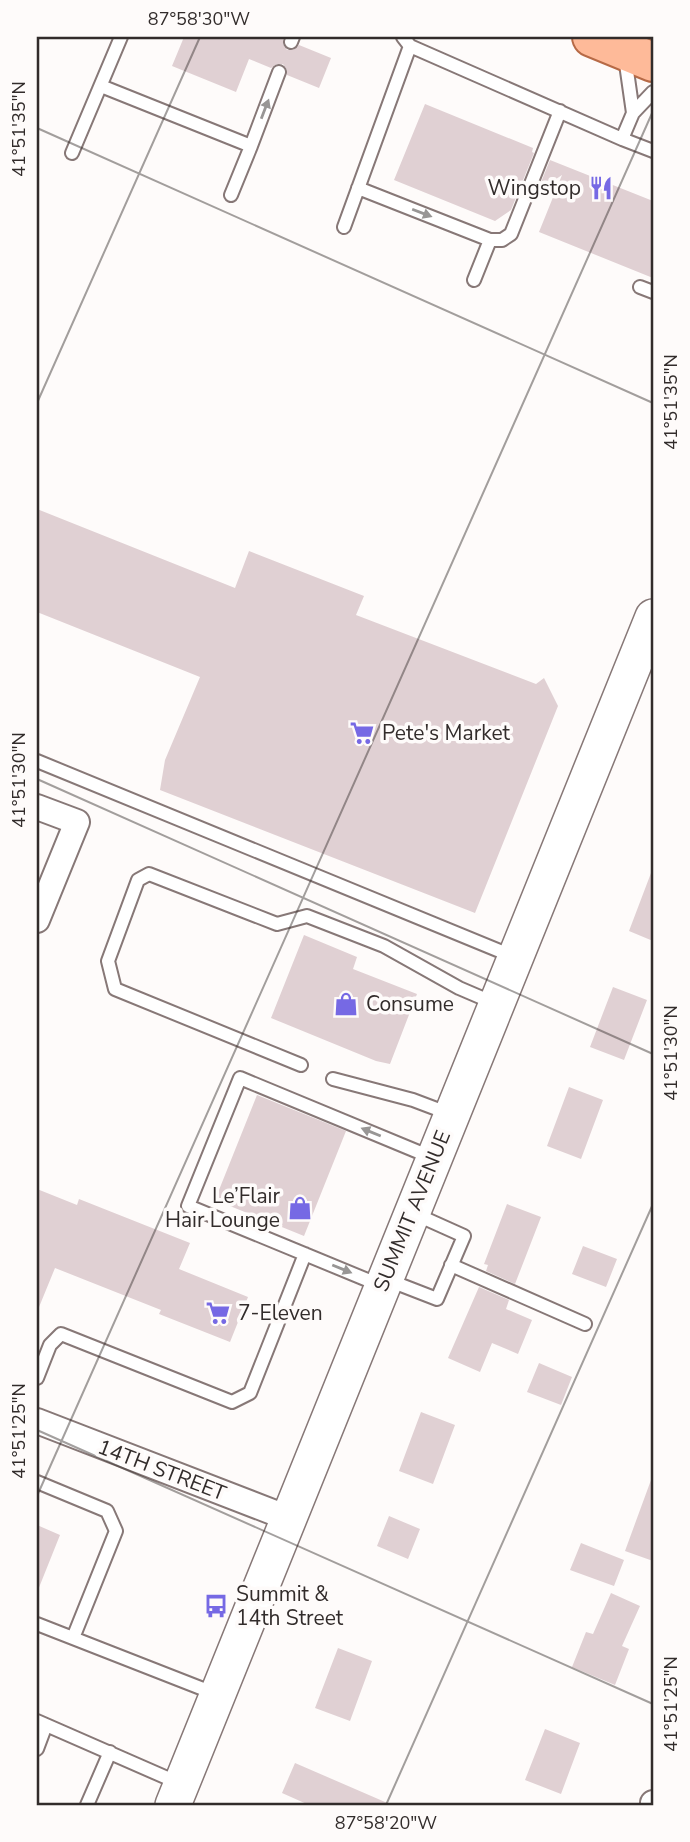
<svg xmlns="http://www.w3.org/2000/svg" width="690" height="1842" font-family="'Nunito Sans',sans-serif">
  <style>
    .building { fill: #e0d0d3 }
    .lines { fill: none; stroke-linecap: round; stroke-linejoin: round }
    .service-casing { stroke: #877877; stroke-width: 16 }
    .minor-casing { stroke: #877877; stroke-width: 28 }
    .secondary-casing { stroke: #877877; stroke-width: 38 }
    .primary-casing { stroke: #b76a46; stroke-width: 42 }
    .service { stroke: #fff; stroke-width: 12 }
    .minor { stroke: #fff; stroke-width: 24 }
    .secondary { stroke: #fff; stroke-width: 35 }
    .primary { stroke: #feba99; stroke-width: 38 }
    .oneway { fill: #989695 }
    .ticks { fill: none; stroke: #322c2b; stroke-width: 2; stroke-opacity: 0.45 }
    .labels { text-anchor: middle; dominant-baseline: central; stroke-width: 7; stroke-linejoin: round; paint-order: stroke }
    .poi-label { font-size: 21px; fill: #322c2b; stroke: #fefbfa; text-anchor: start }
    .street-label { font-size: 21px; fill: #322c2b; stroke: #fefbfa }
    .neatline { fill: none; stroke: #322c2b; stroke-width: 2.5 }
    .ticks-label { font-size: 18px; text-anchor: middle; fill: #322c2b }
  </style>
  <rect width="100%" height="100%" fill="#fefbfa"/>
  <!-- building -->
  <path class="building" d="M184,37h95l4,1v6l4,6h6l6,-5 32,13 -12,30 -32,-13v-5l-4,-6h-6l-6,4 -22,-9 -13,33 -64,-26z
    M425,104l108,44 -1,4 2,1 -23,57 -16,11 -101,-41z
    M550,160l103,41v77l-114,-46 23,-57 -25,17z
    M37,509l198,79 14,-37 115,45 -8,19 180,69 8,-6 14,28 -83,207 -315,-123 5,-30 35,-83 -163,-65z
    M651,873h2v68l-24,-10z
    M304,935l53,22 -4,12 64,25 -27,70 -14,-3 -105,-43z
    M613,987l34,13 -23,60 -34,-13z
    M569,1087l34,13 -22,59 -34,-13z
    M257,1095l89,36 -42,105 -89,-36z
    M37,1189l40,16 2,-6 111,44 -11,26 69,28 -18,45 -71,-28 2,-4 -106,-42 -18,44z
    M507,1204l34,13 -26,67 -29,-13 2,-6 -4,-1z
    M583,1246l34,13 -11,28 -34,-13z
    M479,1287l30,13 -3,9 26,11 -14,34 -26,-11 -12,29 -32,-14z
    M539,1363l33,14 -11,28 -34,-13z
    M421,1412l34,13 -22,59 -34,-13z
    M651,1480l2,1v80l-28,-10z
    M389,1516l31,13 -12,30 -31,-13z
    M37,1525l23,10 -22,55h-1z
    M581,1543l43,17 -10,26 -44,-16z
    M611,1593l29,13 -18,40 7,3 -14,36 -43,-18 14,-35 7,2z
    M338,1648l34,13 -22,60 -35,-13z
    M545,1729l35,14 -19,51 -36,-14z
    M295,1763l97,42h-83l-27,-12z"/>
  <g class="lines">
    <!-- service casing -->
    <g class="service-casing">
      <path id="service" d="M403,37l7,9 212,93
        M291,42l2,-5
        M625,57l8,56 20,-21
        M101,86l150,60 -20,49
        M633,113l-11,26 31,12
        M251,146l28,-74
        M72,153l49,-116
        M358,188l132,52h12l9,-6 49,-123
        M344,227l66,-181
        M474,280l16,-40
        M640,287l13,5
        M37,761l475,195
        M301,1065l-186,-76 -7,-28 30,-81 11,-6 128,50 30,-8 77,30 75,42 35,15
        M333,1079l80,21 37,14
        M451,1265l134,59
        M388,1280l49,19 27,-63 -49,-22
        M382,1286l-194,-80 52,-128 193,80
        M37,1378l13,-33 11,-11 171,68 18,-9 55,-139
        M37,1482l70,29 9,20 -43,107
        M37,1624l179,70
        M37,1721l144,63
        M37,1749l9,-24
        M87,1805l23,-53"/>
    </g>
    <!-- minor casing -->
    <g class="minor-casing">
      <path id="minor" d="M37,807l40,15 -40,98
        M37,1421l251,97
        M653,1805v-2"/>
    </g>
    <!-- secondary casing -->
    <g class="secondary-casing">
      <path id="secondary" d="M173,1805l480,-1188"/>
    </g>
    <!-- primary casing -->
    <g class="primary-casing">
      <path id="primary" d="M592,37l61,25"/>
    </g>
    <!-- service -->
    <use href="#service" class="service"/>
    <!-- minor -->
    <use href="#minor" class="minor"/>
    <!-- secondary -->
    <use href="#secondary" class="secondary"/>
    <!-- primary -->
    <use href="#primary" class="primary"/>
  </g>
  <!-- one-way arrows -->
  <defs><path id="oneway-solid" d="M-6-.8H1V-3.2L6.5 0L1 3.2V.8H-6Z" transform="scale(1.75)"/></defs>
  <g class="oneway">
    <use href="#oneway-solid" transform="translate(265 109) rotate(-69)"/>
    <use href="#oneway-solid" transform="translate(422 213) rotate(21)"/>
    <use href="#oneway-solid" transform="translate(371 1132) rotate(-158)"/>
    <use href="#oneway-solid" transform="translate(342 1269) rotate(22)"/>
  </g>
  <!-- ticks -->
  <path class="ticks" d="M37,128l616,275M37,403l163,-366M37,779l616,275M37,1430l616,274M37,1496l616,-1385M386,1805l267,-601"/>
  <!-- icons -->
  <defs>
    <g id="restaurant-bare" transform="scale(1.89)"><path d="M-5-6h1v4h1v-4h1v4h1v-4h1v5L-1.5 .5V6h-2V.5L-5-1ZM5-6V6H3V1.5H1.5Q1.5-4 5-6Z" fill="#7669e4" stroke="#fefbfa" stroke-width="2.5" paint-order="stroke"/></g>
    <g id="supermarket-bare" transform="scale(1.89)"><path d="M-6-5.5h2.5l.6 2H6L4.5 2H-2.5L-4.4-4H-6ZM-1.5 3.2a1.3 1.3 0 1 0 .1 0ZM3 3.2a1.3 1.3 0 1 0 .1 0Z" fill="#7669e4" stroke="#fefbfa" stroke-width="2.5" paint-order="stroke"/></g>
    <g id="shop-bare" transform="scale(1.89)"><path d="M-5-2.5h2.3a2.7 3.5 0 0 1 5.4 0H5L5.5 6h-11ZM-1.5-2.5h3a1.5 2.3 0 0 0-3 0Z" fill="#7669e4" stroke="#fefbfa" stroke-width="2.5" paint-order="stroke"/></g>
    <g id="bus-bare" transform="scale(1.89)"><path d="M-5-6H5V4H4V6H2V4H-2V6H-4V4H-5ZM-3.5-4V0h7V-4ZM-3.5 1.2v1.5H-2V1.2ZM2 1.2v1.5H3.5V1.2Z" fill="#7669e4" stroke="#fefbfa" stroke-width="2.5" paint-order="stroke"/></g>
  </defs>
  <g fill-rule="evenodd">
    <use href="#restaurant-bare" x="601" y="188"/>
    <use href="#supermarket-bare" x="362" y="733"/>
    <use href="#shop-bare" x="346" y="1004"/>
    <use href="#shop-bare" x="300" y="1208"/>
    <use href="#supermarket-bare" x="218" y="1313"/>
    <use href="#bus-bare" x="216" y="1606"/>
  </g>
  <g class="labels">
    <!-- poi labels -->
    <g class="poi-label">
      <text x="581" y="188" text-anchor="end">Wingstop</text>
      <text x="382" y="733">Pete's Market</text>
      <text x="366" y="1004">Consume</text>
      <text x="280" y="1196" text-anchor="end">Le’Flair<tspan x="280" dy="24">Hair Lounge</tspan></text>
      <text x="238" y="1313">7-Eleven</text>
      <text x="236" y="1594">Summit &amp;<tspan x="236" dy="24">14th Street</tspan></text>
    </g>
    <!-- street labels -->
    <g class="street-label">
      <text transform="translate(412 1211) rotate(-68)">SUMMIT AVENUE</text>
      <text transform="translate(162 1470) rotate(21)">14TH STREET</text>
    </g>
  </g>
  <!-- border -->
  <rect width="690" height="1842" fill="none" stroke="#fefbfa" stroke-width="77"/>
  <rect x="38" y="38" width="614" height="1766" class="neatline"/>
  <g class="ticks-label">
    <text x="199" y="25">87°58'30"W</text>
    <text transform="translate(19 129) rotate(-90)" y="6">41°51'35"N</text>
    <text transform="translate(671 402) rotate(-90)" y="6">41°51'35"N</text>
    <text transform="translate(19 780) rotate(-90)" y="6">41°51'30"N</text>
    <text transform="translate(671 1053) rotate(-90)" y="6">41°51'30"N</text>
    <text transform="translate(19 1431) rotate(-90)" y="6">41°51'25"N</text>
    <text transform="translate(671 1704) rotate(-90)" y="6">41°51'25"N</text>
    <text x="386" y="1829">87°58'20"W</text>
  </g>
</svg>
